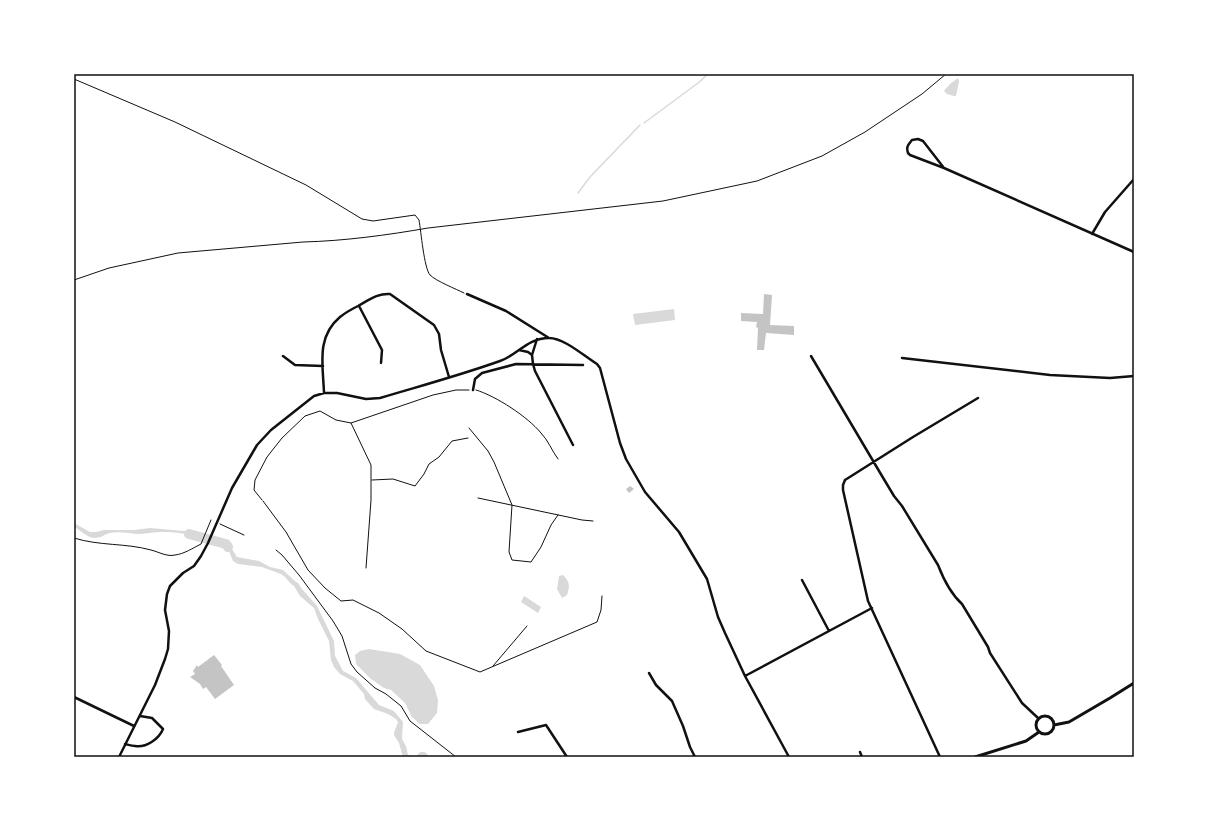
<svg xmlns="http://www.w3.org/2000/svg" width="1208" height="831" font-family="'Varela Round',sans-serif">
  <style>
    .water { fill: #d9d9d9 }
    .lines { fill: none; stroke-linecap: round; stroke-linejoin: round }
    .stream { stroke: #d9d9d9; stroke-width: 1.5 }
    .river { stroke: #d9d9d9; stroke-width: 10 }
    .building { fill: #c4c4c4 }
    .path { stroke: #111; stroke-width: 1 }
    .minor { stroke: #111; stroke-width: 2.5 }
    .tertiary { stroke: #111; stroke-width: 3 }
    .neatline { fill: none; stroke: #111; stroke-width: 1.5 }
  </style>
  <rect width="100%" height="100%" fill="#fff"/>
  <!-- water -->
  <path class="water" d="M958,78l1,4 -3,14h-2l-7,-2 -3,-3 6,-7z
    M674,309l1,11 -40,5 -2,-11z
    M74,523l16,9h6l8,-2h30l16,-2 34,3 19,4 -2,5c-11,-8 -38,-9 -51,-7 -3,0 -7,1 -10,1 -10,0 -20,-3 -30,-1 -5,1 -9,5 -15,5 -8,0 -14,-8 -21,-11z
    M217,538l10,3 10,16 22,4 11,6 13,3 13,12 2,1 4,6 15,17 17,35 1,15 8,15 13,7 23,27 15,6 9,11 -1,17 4,7 2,9 12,2h-17l-4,-14 -5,-8v-2l4,-11 -2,-3 -8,-5 -14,-5 -9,-10 -1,-5 -11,-13 -13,-7 -6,-7 -3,-7 -2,-19 -11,-22 -4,-11 -14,-12 -6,-10 -3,-2 -6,-7 -4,-3 -19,-7 -24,-3 -5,-3 -5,-12 -13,-6z
    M563,575c7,7 7,11 4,20l-5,3 -5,-9 2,-13z
    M524,596l17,11 -3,6 -17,-11z
    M369,649l31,5 20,11 14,21 4,14 -1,13 -9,11h-8l-8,-7 -7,-14 -14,-13 -7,-2 -13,-9 -15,-15 -1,-9 5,-4z"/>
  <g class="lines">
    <!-- stream -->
    <path class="stream" d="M644,123l54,-40 10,-9
      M578,193l12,-16 50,-52"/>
    <!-- river -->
    <path class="river" d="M189,534l37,10 2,3
      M422,757h1"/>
  </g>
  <!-- building -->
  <path class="building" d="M764,294l8,1 -2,30 24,1v9l-28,-2 -2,17h-7l1,-22 -2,-1 1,-5 -16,-1v-8l22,1z
    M630,486l4,3 -5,4 -3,-4z
    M214,655l8,10 -1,1 13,19 -19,14 -9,-12 -3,2 -3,-5 -10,-7 5,-3 -2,-3 4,-6 1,2z"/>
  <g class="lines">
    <!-- path -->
    <path class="path" d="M74,79l101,43 131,63 56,34 11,2 42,-6 4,5c2,11 5,48 11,55 6,6 26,14 34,18
      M74,280l35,-12 69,-15 125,-11c41,-1 85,-7 125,-14l235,-27 94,-20 65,-25 43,-24 57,-38 24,-20
      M476,390c20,6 52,27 65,43 7,7 11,18 17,26
      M351,423l20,42v35l-5,68
      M469,428l19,23 6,11 18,43 -3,47 3,8 19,2 10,-15 10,-22 7,-10
      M372,480l21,-1 22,7 9,-12 5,-10 10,-7 13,-16 16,-3
      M478,498l104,22 11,1
      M262,500l-8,-10 1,-10 12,-23 15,-19 23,-22 15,-5 16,9 15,3 82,-28 23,-5h13
      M263,501l23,31 22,38 17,18 16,13 12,-1 26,13 23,16 24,22 54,21 117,-50 4,-12 1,-14
      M220,524l24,11
      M74,538c25,8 52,5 77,12 8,2 16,7 24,5 9,-1 18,-7 26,-11l10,-24
      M276,550l6,5 17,20 34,46 9,15 9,28 6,8 18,16 11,6 15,12 9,15 46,36
      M493,666l34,-40"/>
    <!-- minor -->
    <path class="minor" d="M944,168l-21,-27 -5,-2 -6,1c-4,5 -6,7 -4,13l2,2 34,13 190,84
      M1092,234l13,-22 29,-33
      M467,294l39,17 43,27
      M359,306l23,44 -1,13
      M519,350l9,2 4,3 1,9 2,7 38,74
      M532,355l5,-16
      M283,356l12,9 28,1
      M811,356l71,120 12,20 8,10 36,59c5,13 13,29 24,39l26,43 2,6 32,50 16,15
      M902,358l148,17 60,3 24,-2
      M473,390l2,-11 7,-6 34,-9 67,1
      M324,393c-1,-28 -8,-56 16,-76 5,-4 12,-8 18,-11 11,-6 20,-13 32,-12l44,31 5,9 2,16 8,27
      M802,580l27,51
      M649,673l7,12 16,16 11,25 7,21 5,10
      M745,676l127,-68
      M74,697l60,29
      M518,732l28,-7 21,32
      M125,744c4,1 7,2 10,2 11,2 24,-7 28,-17l-11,-11 -12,-2
      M860,752l2,5
      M119,757l36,-72 10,-26 3,-10 1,-18 -4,-21 2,-16 3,-8 13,-13 11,-7 7,-10 7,-13 24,-55 25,-43 14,-15 43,-34 10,-3h13l29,6 14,-1c40,-12 81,-23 120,-37 18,-6 27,-23 49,-23 15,0 35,18 48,26l3,4 20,75 6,16 19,33 34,40 28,47 11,38 7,16 20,43 44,81
      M940,757l-72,-156 -25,-111v-5l2,-5 68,-43 65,-39"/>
    <!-- tertiary -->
    <path class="tertiary" d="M1036 725a9 9 0 1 1 18 0a9 9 0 1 1-18 0Z
      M1054,725l15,-3 41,-24 24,-15
      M975,757l51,-16 13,-9"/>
  </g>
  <!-- border -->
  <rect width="1208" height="831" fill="none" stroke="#ffffff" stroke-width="150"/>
  <rect x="75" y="75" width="1058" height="681" class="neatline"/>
</svg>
